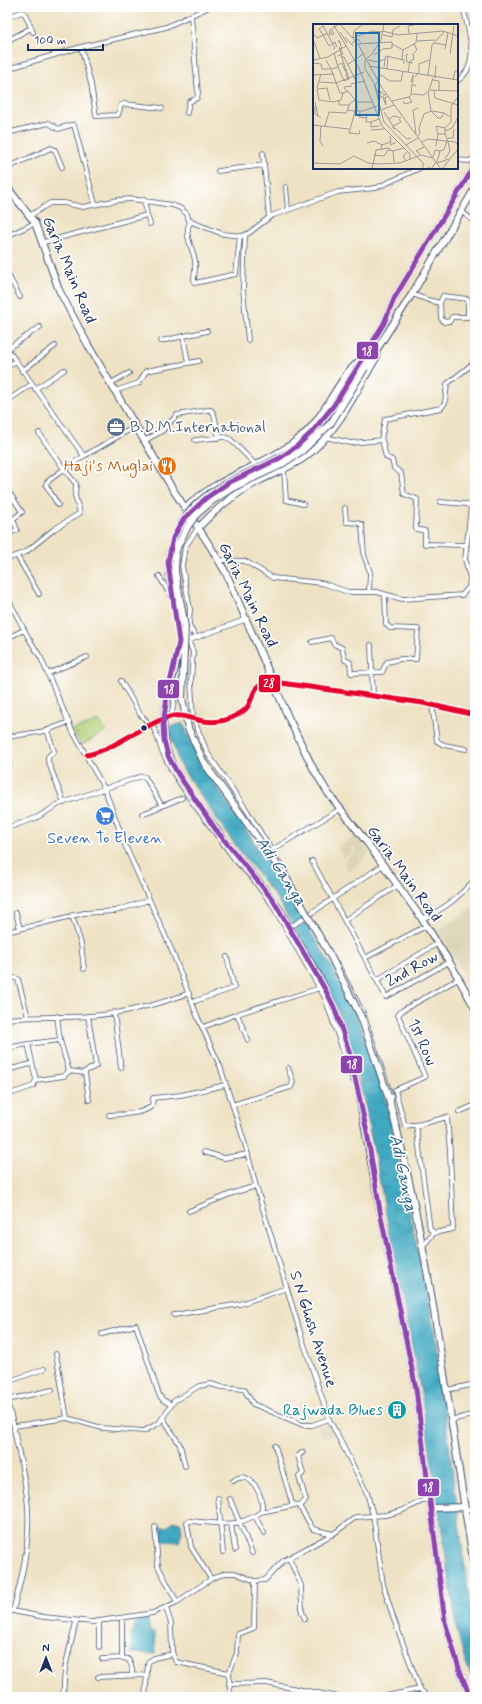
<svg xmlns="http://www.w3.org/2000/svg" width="482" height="1704" font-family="Mynerve,sans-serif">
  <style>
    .built { fill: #dbd4b6 }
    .park { fill: url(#park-dots); stroke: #68816c }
    .water { fill: url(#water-ripples); stroke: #2e6c90 }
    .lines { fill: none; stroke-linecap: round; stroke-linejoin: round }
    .street-casing { stroke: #3b4a6d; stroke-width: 5.5 }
    .secondary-casing { stroke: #3b4a6d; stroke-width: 7 }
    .primary-casing { stroke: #3b4a6d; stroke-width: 8 }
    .street { stroke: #fff; stroke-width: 4 }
    .secondary { stroke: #fff; stroke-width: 5.5 }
    .primary { stroke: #fff; stroke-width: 6 }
    .primary-bridge-casing { stroke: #3b4a6d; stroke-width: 8; stroke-linecap: butt }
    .primary-bridge { stroke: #fff; stroke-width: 6 }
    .bus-1-casing { stroke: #fff; stroke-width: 8 }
    .bus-2-casing { stroke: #fff; stroke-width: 8 }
    .bus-1 { stroke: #e4002b; stroke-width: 5 }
    .bus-2 { stroke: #8e44ad; stroke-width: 5 }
    .bus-dot { fill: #1b2f5e; stroke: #fff; stroke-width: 1.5 }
    .labels { text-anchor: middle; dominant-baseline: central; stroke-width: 3.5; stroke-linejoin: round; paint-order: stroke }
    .street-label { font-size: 16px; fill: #1b2f5e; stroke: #fff }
    .service-label { font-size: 16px; fill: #4e5e75; stroke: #fff; text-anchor: start }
    .food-label { font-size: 16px; fill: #c56008; stroke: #fff; text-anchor: end }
    .shop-label { font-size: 16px; fill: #366cbe; stroke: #fff }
    .culture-label { font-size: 16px; fill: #0d838f; stroke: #fff; text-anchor: end }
    .water-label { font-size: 17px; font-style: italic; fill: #2a6086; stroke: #fff }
    .inset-road { fill: none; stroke: #9a9a9b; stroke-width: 1 }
    .view { fill: #1f6fb2; fill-opacity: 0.15; stroke: #1f6fb2; stroke-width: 2 }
    .inset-edge { fill: none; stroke: #1b2f5e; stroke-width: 2 }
    .line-badge { stroke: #fff; stroke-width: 1.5 }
    .badge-label { font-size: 11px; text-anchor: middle; font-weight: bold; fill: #fff }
  </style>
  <defs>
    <pattern id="park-dots" width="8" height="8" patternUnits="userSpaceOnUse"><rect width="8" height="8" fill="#b4d37b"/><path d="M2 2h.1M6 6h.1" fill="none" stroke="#9ab56d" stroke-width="1.8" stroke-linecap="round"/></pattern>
    <pattern id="water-ripples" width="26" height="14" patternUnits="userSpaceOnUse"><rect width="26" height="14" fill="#41a9c1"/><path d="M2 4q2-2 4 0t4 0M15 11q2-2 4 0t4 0" fill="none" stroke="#368aa0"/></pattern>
  </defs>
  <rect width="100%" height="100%" fill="#fff"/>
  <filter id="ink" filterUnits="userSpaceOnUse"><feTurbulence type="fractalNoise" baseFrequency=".025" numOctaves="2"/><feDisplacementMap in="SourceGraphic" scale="8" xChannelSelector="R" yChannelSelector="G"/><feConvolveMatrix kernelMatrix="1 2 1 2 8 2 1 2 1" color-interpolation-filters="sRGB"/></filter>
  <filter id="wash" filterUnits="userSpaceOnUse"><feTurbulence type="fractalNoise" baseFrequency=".012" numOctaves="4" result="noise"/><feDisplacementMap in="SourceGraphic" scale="16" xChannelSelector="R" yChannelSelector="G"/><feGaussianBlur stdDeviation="0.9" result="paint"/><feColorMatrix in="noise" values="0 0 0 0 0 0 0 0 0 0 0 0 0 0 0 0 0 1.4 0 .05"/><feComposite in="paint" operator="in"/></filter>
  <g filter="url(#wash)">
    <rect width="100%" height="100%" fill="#efe2c4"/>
    <!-- built -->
    <path class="built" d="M356,836l13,18 -19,17 -6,-7 2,-4 10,-8 -3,-5 -2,2 2,3 -10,6 -6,-10z
      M475,905v92l-21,-41 -16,-25z
      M329,1423l5,11 -11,4 -5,-10z"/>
    <!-- park -->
    <path class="park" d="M99,721l7,10 -24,14 -10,-15z"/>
    <!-- water -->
    <path class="water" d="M183,723l14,34 88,131 45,76 29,57 27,78 48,229 36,278 5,24v53l-9,-19 -9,-33 -35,-233 -60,-307 -20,-70 -17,-40 -48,-82 -47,-61 -51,-74 -11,-37z
      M173,1521l8,2 1,9 -3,10 -19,-1 2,-14h5z
      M141,1618l7,1 2,12 5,2 1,21 -25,-1c1,-13 -2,-28 10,-35z"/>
  </g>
  <g filter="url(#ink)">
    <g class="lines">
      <!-- street casing -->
      <g class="street-casing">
        <path id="street" d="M7,17l15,-5 3,2 8,18
          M7,41l24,-13
          M81,47l10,37 5,32 22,-1 3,-10 3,-1 38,4
          M7,69l74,-22 85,-20 43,-20
          M457,81c25,-16 11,-51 6,-74
          M187,113l2,-11 8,-4 1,-5 -7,-77
          M7,133l42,-10 9,6 13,-4h3l21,79
          M263,153l6,64
          M457,160l12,1 6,-3
          M7,168l44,-20 4,2 7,17
          M218,171l46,-6
          M286,187l2,23
          M462,212l13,10
          M31,215l19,-12h14l19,4 35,-7 14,-1 40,6 8,3 7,6 2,7 34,13 19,2 7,-3 22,-17 67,-24 38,-4 44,-20
          M147,215l3,9
          M191,221c-9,13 2,26 4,40 1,6 -1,13 -1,19l1,3 41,-9 4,-38
          M7,236l28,-13
          M245,236l-2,53 5,51
          M44,242l103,-27 -3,-15
          M7,273l13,24
          M412,294l16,6 12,3 3,-7 25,3v18h-16l-2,4 -6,1 -3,-4 -1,-15
          M183,336l5,26
          M161,341l46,-10
          M7,349l33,-22
          M7,349l9,12
          M7,367l9,-6 68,95
          M22,371l33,-25
          M111,383l18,-10
          M35,389l29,-19
          M115,391l24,-8 7,-12 53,-10
          M7,401l25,-17
          M39,433l25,36 -17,13 -1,3 12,20
          M325,437l26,6 31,-3 4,17 6,3 2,8 7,5 3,21 13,5 -1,30 9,2v13l42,1
          M195,440l29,-3 6,2 26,26
          M381,440l4,-21 56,-11 4,-5 2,-19 28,-22
          M144,441l18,-10 15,-16 30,-5h4l3,4 5,24
          M284,469l2,31 17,4
          M7,489l15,23 -9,7 4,11 -10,4
          M440,502l26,2 5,3 -6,52 5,19
          M471,507l4,-7
          M345,508l1,14 12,1 4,2 2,30 6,17 -1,20
          M198,528l-13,19 -3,19 8,43 -2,31 5,12 -2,29 2,37 15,36 38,55 39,63
          M17,556l22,38
          M7,559l19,-7 27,-22 27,-17 -5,-17 1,-12 -12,-15 20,-13 52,-30
          M219,560l26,1 28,17 49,5 26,9h29l25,7 60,-4 7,-8 1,-9 5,-1
          M159,576l13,22
          M7,597l21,40 13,21 31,72 33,60 20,55 47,106 26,67 22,48 25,78 11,42 45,149 28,84 38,74 6,22 10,69 10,33 27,72 7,8
          M189,626l7,11
          M7,638l17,-8
          M187,641l60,-22
          M312,642l19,-4 3,6 8,4 3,12 5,2 1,11 31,-1 5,-10 14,-3h15l2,-30 -28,-1 -4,-4 -1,-29
          M371,645l2,51
          M49,673l38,-16
          M121,681l19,33 15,16 7,21 10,20 18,28 46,62 16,17 19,25 54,95 28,82
          M432,705l5,36 7,4 22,4
          M171,717l10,-52
          M47,730l7,21 -6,6v4l16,42
          M7,737l38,-6 24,-9
          M87,755c32,-7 56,-32 87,-39 11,-2 19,4 30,5 11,2 22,0 33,-6 16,-8 12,-16 20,-28l17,-5
          M7,759l2,5 -2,4
          M142,814l40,-16
          M7,828l29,-10 23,-14 83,-28 3,1 17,29
          M272,850l68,-41
          M312,861l74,136 63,-35
          M16,913l4,16
          M72,915l9,29 3,25
          M422,919c24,-11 35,-20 53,-40
          M345,920l53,-35
          M289,928l94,-63
          M7,932l77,-19 31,-2 34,-11
          M365,958l61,-32
          M338,965l25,48 28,83v5
          M7,979l8,-1 3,1 10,38
          M377,980l61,-37
          M192,1002l42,-14 -7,-31
          M114,1012l7,56
          M237,1014l11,26
          M7,1019c28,-3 55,-1 83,-3 31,-2 70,-12 99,-23
          M203,1027l34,-13 83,-26
          M60,1040l9,31 16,2 4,27
          M28,1044l32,-4 -3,-24
          M7,1048l21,-4 8,36 -3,6 -26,9
          M7,1070l24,-6
          M84,1072l12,-6 -8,-50
          M36,1080l28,-4 5,-5
          M232,1105l59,-18 2,-5 -5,-14
          M459,1112l16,-7
          M109,1115c13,-1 32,0 43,-9l1,-8 28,-3 44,-10
          M416,1125l14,104 4,4 19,-4 -3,-77 -3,-35 -26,7 -16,2 -10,-36 30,-13 -27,-62 5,-5 55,-31
          M204,1152l20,6 24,-4
          M189,1211l44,-18 23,-7
          M422,1247l12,-14
          M174,1315l66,-11 47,-16
          M102,1334l34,-9 23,70 4,5 7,4
          M56,1354l11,64
          M7,1382l37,-13
          M447,1390l28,-6
          M7,1400l45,-10
          M7,1401l7,26
          M163,1418l17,27 5,21
          M452,1420l23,-6
          M275,1446l17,57 9,4
          M303,1452l-5,4 5,17 -4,4 7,23 -5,5v4l12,20 20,5
          M218,1498l5,54
          M230,1499l22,54
          M464,1508l8,2 3,6
          M261,1512l34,-7
          M255,1516l9,17
          M231,1524l4,26
          M155,1527l3,39 19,36
          M289,1558l12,27 1,27 3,7
          M211,1579l-20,-32 -4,-25 3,-1c29,2 45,8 71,-9 5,-10 -9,-46 -28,-31
          M166,1608l5,15 1,29 4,10 53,11 8,-20 1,-19 16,-6 1,-47
          M7,1610l37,7 48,5 61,-9 24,-11 34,-23 14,-6h10l20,8 10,-1 18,-19 50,-27 23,-17 30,-2 15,-4 28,-13
          M13,1610c9,-31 17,-70 15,-102 -2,-27 -9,-53 -14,-79l1,-3 52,-8 35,10 42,3 15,-8 15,-22 25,-15 12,-2 10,3 23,2 9,15 50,21h9l17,-6
          M122,1618v40l6,1c4,6 5,10 4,17
          M99,1647v-25
          M102,1659l20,-1
          M229,1673l1,24
          M98,1677l48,-2
          M229,1684l37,-1 73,14
          M63,1697l2,-29 11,-46
          M145,1697l3,-35 6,-4 19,-4
          M381,1697l39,-8"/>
      </g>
      <!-- secondary casing -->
      <g class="secondary-casing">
        <path id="secondary" d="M274,682l149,21 52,12"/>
      </g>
      <!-- primary casing -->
      <g class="primary-casing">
        <path id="primary" d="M7,187l28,36 24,67 29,55 84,143 38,58 16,27 63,146 25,51 14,23 40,51 54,75 28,44 25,45
          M363,359l21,-36 11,-26 80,-132
          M365,368l47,-74 63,-106
          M185,509c31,-32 76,-41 111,-68 25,-18 35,-47 53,-70 5,-5 10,-10 15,-15
          M198,528c18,-19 37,-35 61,-47 15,-8 32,-14 46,-24 32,-24 51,-65 71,-99v-7
          M359,1096l22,121 35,172 29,233 14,46 11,29
          M388,1096c43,156 60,316 87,475
          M431,1508l33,-1"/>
      </g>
      <!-- street -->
      <use href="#street" class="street"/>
      <!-- secondary -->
      <use href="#secondary" class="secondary"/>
      <!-- primary -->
      <use href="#primary" class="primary"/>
      <!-- primary-bridge casing -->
      <g class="primary-bridge-casing">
        <path id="primary-bridge" d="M365,368l-34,55 -29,28 -23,15 -47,22 -20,13 -15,13 -9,12 -10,19 -2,6 -1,21 10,55 -3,71 6,30 16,35 81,113 46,81 30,60 27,79
          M359,1096c-5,-30 -14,-60 -25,-89 -11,-27 -28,-52 -43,-77 -6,-10 -11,-21 -18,-30 -12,-17 -26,-32 -39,-48 -16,-19 -30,-40 -44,-60 -11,-16 -22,-32 -25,-51 -7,-34 13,-66 14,-100 2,-47 -26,-71 3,-119 24,-40 77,-49 113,-74 28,-20 46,-54 64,-83"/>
      </g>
      <!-- primary-bridge -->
      <use href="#primary-bridge" class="primary-bridge"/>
      <!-- bus-1 casing -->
      <g class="bus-1-casing">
        <path id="bus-1" d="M87,755c32,-7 56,-32 87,-39 11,-2 19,4 30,5 11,2 22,0 33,-6 16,-8 12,-16 20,-28l17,-5 149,21 52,12"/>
      </g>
      <!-- bus-2 casing -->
      <g class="bus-2-casing">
        <path id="bus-2" d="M470,1697l-11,-29 -14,-46 -29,-233 -35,-172 -14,-85 -18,-81 -15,-44 -8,-16 -53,-91 -57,-70 -38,-56 -10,-18 -4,-16 -1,-15 4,-29 12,-54 -11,-80 5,-24 6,-11 5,-8 22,-21 22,-15 52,-25 17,-12 15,-14 22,-27 25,-40 25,-42 11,-26 80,-132"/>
      </g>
      <!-- bus-1 -->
      <use href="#bus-1" class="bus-1"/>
      <!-- bus-2 -->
      <use href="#bus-2" class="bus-2"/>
    </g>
  </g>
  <!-- icons -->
  <defs>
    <g id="office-disc" transform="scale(1)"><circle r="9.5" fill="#5c6f8a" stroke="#fff"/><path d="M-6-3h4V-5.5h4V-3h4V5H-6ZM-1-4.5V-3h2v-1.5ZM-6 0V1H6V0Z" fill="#fff"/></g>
    <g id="restaurant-disc" transform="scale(1)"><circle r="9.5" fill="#e8710a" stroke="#fff"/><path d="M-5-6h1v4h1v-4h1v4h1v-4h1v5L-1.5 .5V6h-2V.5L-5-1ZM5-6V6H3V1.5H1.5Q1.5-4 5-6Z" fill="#fff"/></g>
    <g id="supermarket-disc" transform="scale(1)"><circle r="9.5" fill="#3f7fe0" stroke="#fff"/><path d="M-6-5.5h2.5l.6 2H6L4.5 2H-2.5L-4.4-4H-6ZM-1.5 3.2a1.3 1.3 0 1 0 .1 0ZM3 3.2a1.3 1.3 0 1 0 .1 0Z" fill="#fff"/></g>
    <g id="building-disc" transform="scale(1)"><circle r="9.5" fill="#0f9aa8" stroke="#fff"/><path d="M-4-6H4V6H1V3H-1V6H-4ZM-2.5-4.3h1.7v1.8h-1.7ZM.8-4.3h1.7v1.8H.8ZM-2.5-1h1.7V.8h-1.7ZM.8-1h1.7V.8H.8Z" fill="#fff"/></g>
  </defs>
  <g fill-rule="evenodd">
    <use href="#office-disc" x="116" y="427"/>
    <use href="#restaurant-disc" x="167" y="466"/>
    <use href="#supermarket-disc" x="105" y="816"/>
    <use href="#building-disc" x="397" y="1410"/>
  </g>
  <!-- markers -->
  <circle class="bus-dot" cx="144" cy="728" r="3.5"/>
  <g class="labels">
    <!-- street labels -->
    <g class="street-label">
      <text transform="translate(69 270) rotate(67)">Garia Main Road</text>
      <text transform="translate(248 595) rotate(64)">Garia Main Road</text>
      <text transform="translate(404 874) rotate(54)">Garia Main Road</text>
      <text transform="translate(412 969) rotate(-29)">2nd Row</text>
      <text transform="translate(422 1042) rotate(66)">1st Row</text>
      <text transform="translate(313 1329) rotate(72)">S N Ghosh Avenue</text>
    </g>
    <!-- service labels -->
    <g class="service-label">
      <text x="130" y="427">B.D.M.International</text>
    </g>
    <!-- food labels -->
    <g class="food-label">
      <text x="153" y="466">Haji's Muglai</text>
    </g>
    <!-- shop labels -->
    <g class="shop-label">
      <text x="105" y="838">Seven To Eleven</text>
    </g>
    <!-- culture labels -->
    <g class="culture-label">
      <text x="383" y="1410">Rajwada Blues</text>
    </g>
    <!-- water labels -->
    <g class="water-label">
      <text transform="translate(281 871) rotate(57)">Adi Ganga</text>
      <text transform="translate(403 1173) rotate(78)">Adi Ganga</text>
    </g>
  </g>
  <!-- overview -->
  <g transform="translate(313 24)">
    <rect width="145" height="145" fill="#efe2c4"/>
    <path class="inset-road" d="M9,0l13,24 -2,1M20,0l25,42 24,60 22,22M27,0l18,20 24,44 59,81M71,0l-3,16 -9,14 -7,6v9l9,14 10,39 39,41v6M10,2l-4,3 4,6 4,-1M70,7l15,4 45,-4 15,5M16,8l1,3 4,-1 -3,-5M27,8l7,11M19,9l-3,-2 10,-7M96,9l-1,-7 6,-1M0,10l5,4 5,-3M10,11l6,11 6,-4 2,5M70,11l9,2 1,-7 7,-4M32,13l8,9M40,13l1,-6 9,-7M39,14l20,-7 11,1M0,15l7,19M104,17l18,-1M26,19v-3l3,9M39,19l6,-4 3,4M121,19l12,2M45,20l34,-2v6l-9,1 -9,6M79,20l11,6 -1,10M26,23l7,24M132,25l3,-16M90,26l13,-7 1,-9M95,30l-2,1 1,7 6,1M137,30l4,-28M25,32l5,-2 -3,-6M28,33h3l12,24M72,35l1,-3 18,4v4M0,36l15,-3 18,-11M13,36l5,9 7,-2 -4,-14M55,36l10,2 7,-3 -1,8M0,39l8,1 1,5h8M25,41l4,-2 3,8M34,41l16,-11M56,42l89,14M25,43l6,14 5,-2 -3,-9 1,8M74,45l1,-13M95,48l2,-11 4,-2 -1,-5 4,-4 -3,-6M0,51l21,-1M100,51l-2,7h2v-7M115,51l4,-30 12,-13M102,53l4,-5v-8l10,-4M64,54l4,-3 9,6h11l2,-9M122,54l1,-13M120,56l6,1v9M140,56l2,-9h3M6,58l17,1M23,59l28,-11M38,60l14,-3M4,64l4,-14M117,66l28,1M33,67l-2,-4 8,-1M121,67l1,7 23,7M30,69l5,-2 8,10M65,69l-3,-7 3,-5M98,70l1,-10 4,2M72,71l-5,-4v7l5,-3v-1M72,74h-2l3,7 -1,-7 3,-2M17,76l-3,-12 -10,1 2,11 14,2 8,-2 2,-7h-3l-9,-24M26,77v4h10M79,77l17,-4 3,-3 12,1 3,-3M90,77l2,3 7,-2 -3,-5M2,78l3,14M2,83v7l6,4M68,86l13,-5M42,87l-7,-1v-2l2,-5 6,-3M44,87v-9h15M118,87l7,7h3l3,-5 6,4M119,87l12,2M47,88l-1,5 8,1M71,88l11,17 -3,-2M54,90l-1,8h5M66,95l-8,3v5l8,-1M76,95l5,-3 7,2M0,101l36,4M8,102l-1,15 3,5M12,102l4,-14 17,1 2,-3M80,102l8,-4 -2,-3M82,104l12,11 4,-1M132,104l6,-6v-16l7,-9M47,106l-1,4 -10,-1 6,-22h8l14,-5M58,106l13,-1M132,107l7,-3 6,-11M103,110l-3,-24 5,-2M125,110h7l3,7M77,112l1,9 5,-3M105,112l2,-2 -1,-6 5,-14 7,-3 -3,-18 5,-15M135,114h5l1,-9M109,118l6,-3 27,3 3,3M54,119l7,-2 8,4M93,121l12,-7M123,122l2,-12 -2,-8 9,2v6M91,124l6,6v5M68,125l1,-4 8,-3M127,127l4,-1 3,-9M107,130l-4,-3 8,-4M61,131l10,1 4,-6 5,1M120,133l2,-7 5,1 -3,11M132,135l5,-8 -2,-9M93,137l-3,-5 5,-5M81,138l-1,-11 11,-3M0,139l27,1 14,-8 14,7 10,1 22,-1 21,-8 12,3M124,139l12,-4M115,143l3,2 5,-7M59,145l4,-19 13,-2 1,2M129,145l16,-20"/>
    <path class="view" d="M43,9h23v82h-23z"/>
    <rect width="145" height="145" class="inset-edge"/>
  </g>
  <g class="line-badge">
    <rect x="356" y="341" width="23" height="19" rx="4" fill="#8e44ad"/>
    <rect x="258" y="674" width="23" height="19" rx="4" fill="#e4002b"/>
    <rect x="157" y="679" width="23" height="20" rx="4" fill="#8e44ad"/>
    <rect x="340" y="1055" width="23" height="19" rx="4" fill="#8e44ad"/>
    <rect x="417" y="1478" width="23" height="19" rx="4" fill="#8e44ad"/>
  </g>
  <g class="badge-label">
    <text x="367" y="355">18</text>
    <text x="269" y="687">28</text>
    <text x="169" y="693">18</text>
    <text x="352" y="1068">18</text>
    <text x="428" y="1491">18</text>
  </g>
  <!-- margin -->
  <rect width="482" height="1704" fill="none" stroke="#fff" stroke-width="24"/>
  <!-- north arrow -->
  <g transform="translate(46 1658)" stroke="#ffffff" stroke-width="3" paint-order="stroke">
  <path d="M0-3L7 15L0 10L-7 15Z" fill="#1b2f5e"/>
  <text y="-6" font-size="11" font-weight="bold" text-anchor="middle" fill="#1b2f5e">N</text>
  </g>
  <!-- scale -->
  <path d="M28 44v6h75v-6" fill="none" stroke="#1b2f5e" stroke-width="2"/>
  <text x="34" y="44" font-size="12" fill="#1b2f5e" stroke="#ffffff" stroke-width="3" paint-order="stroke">100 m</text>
</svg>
